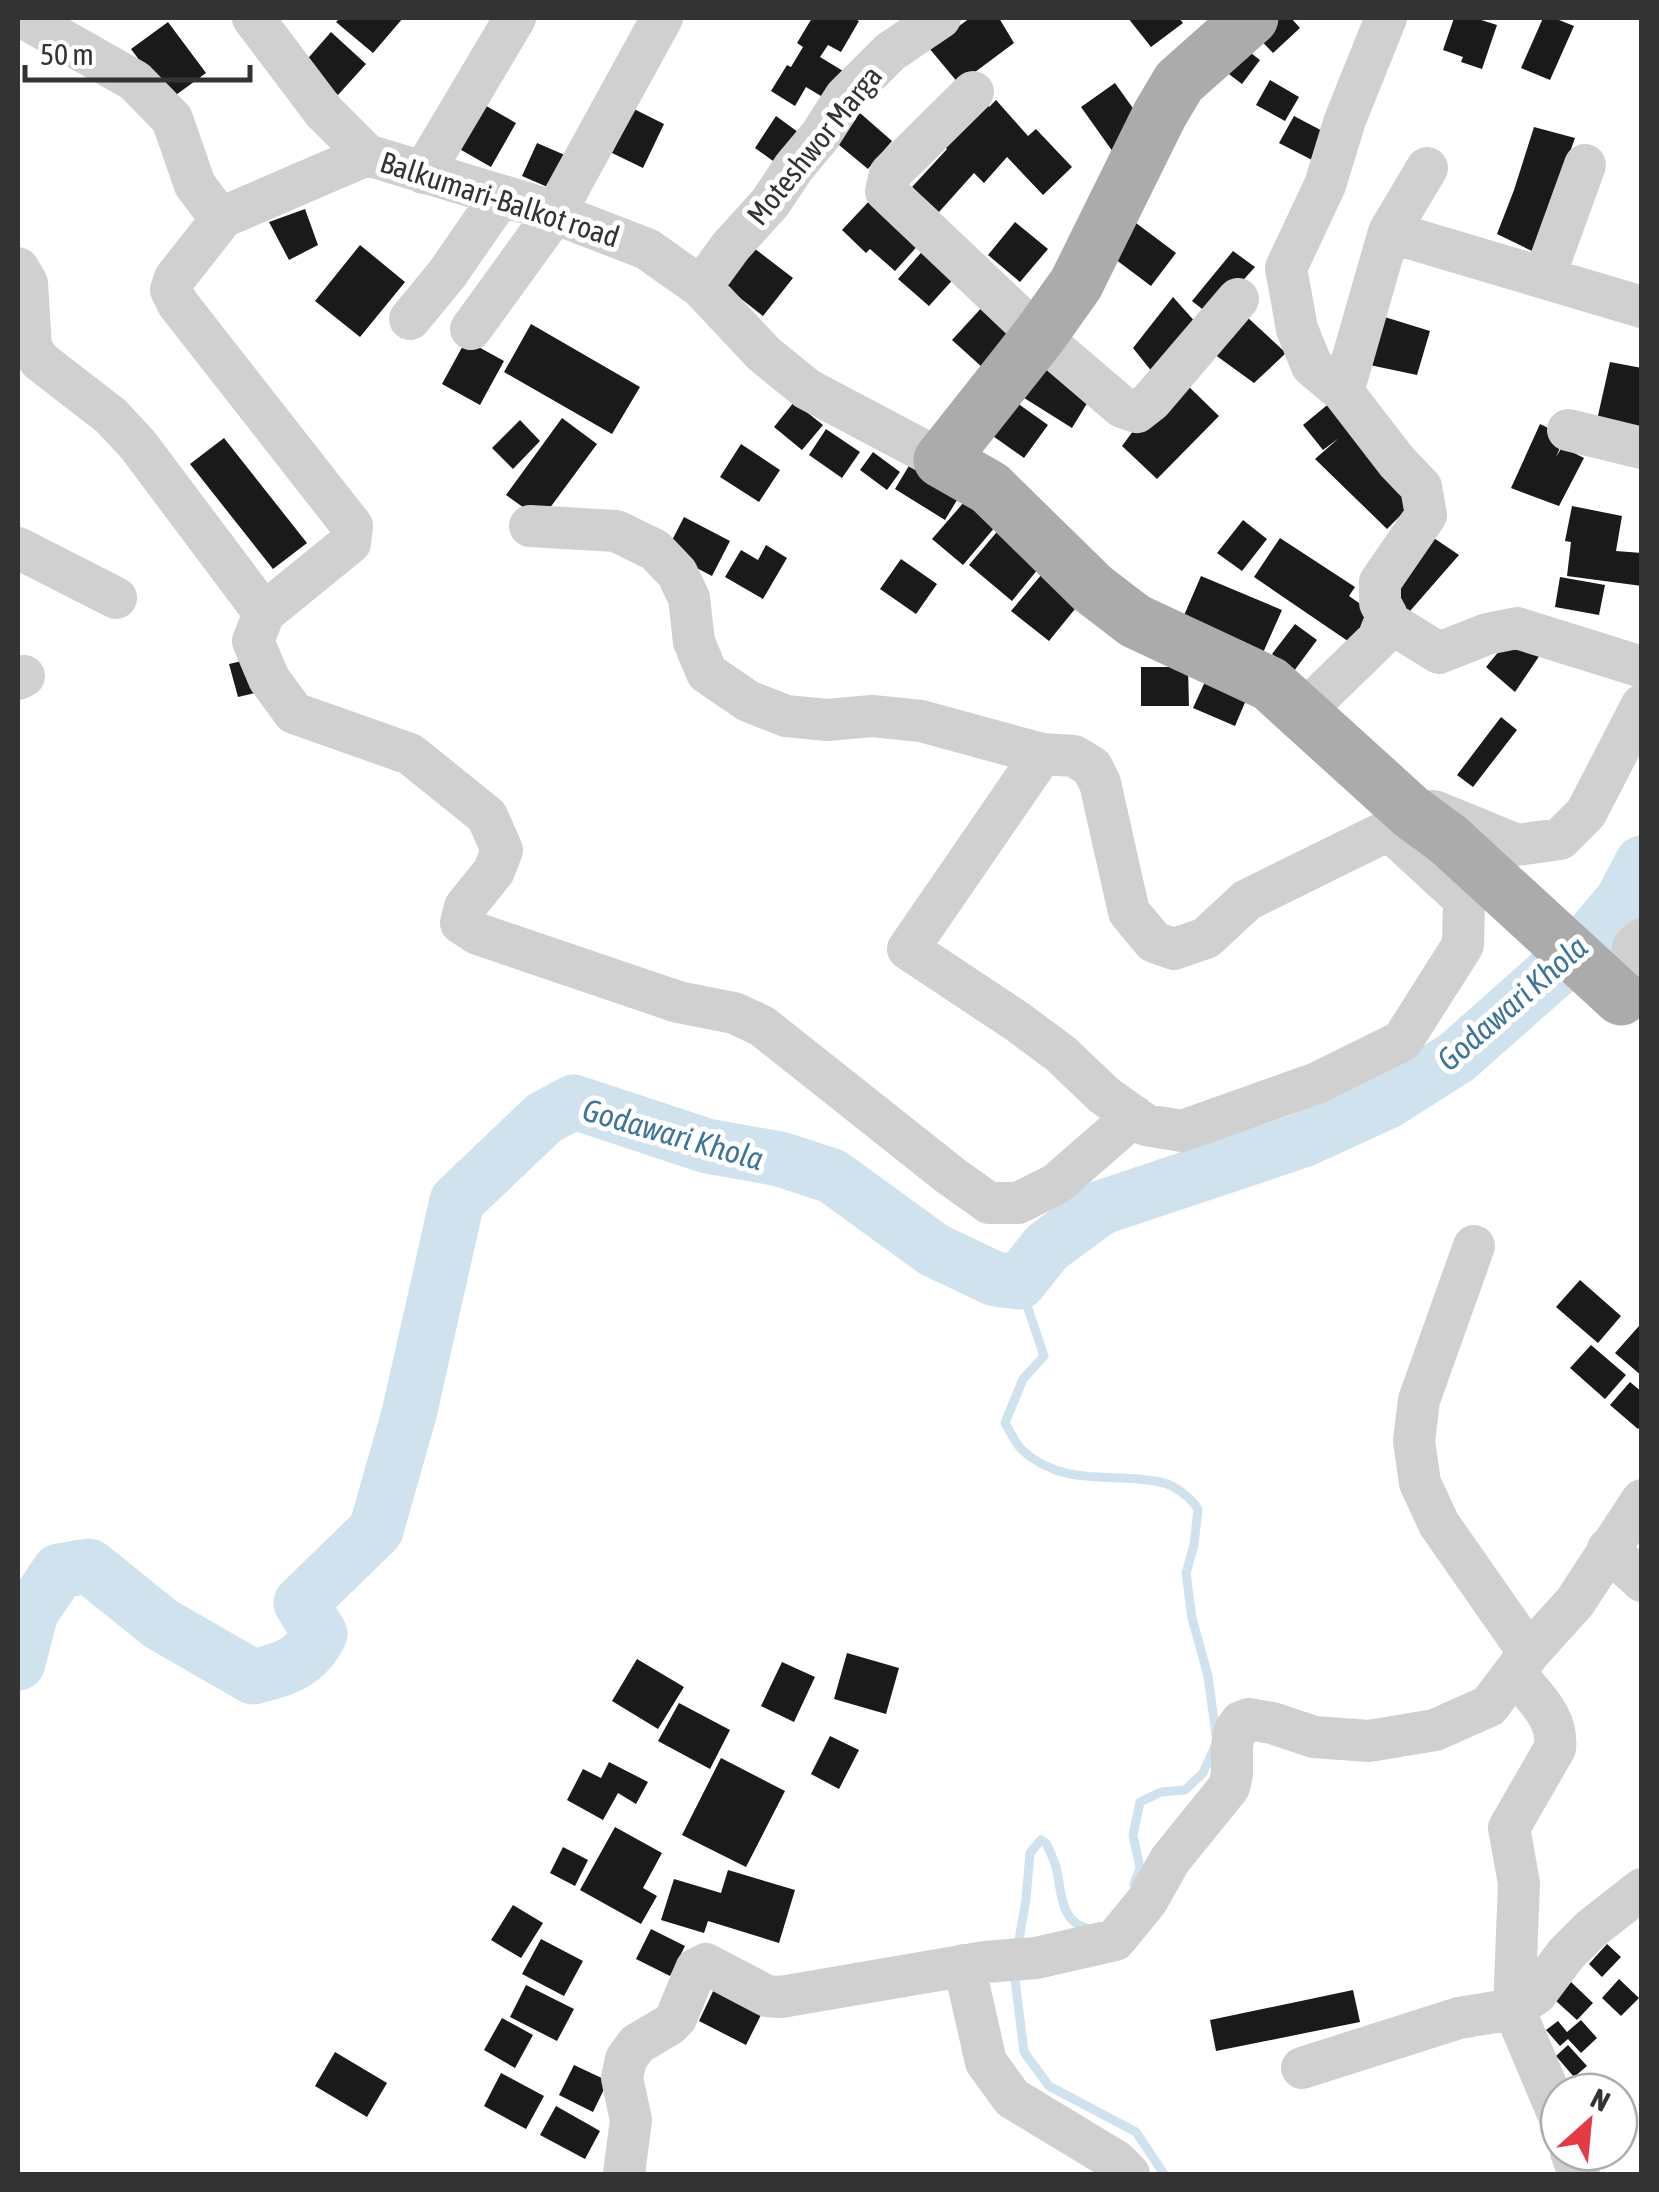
<svg xmlns="http://www.w3.org/2000/svg" width="1659" height="2192" font-family="'Asap Condensed',sans-serif">
  <style>
    .lines { fill: none; stroke-linecap: round; stroke-linejoin: round }
    .stream { stroke: #cfe2ee; stroke-width: 9 }
    .river { stroke: #cfe2ee; stroke-width: 55 }
    .building { fill: #1a1a1a }
    .minor { stroke: #d0d0d0; stroke-width: 42 }
    .major { stroke: #ababab; stroke-width: 55 }
    .major-bridge { stroke: #ababab; stroke-width: 55 }
    .labels { text-anchor: middle; dominant-baseline: central; stroke-width: 10; stroke-linejoin: round; paint-order: stroke }
    .street-label { font-size: 30px; fill: #333; stroke: #fff }
    .water-label { font-size: 32px; font-style: italic; fill: #3f7597; stroke: #fff }
  </style>
  <rect width="100%" height="100%" fill="#fff"/>
  <g class="lines">
    <!-- stream -->
    <path class="stream" d="M1019,1282l25,74 -21,23 -18,44c5,8 10,20 17,27 42,38 90,22 138,32 15,3 30,15 38,27l-4,36 -8,28 6,45 16,58 9,66 -14,31 -18,17 -24,2 -21,10 -7,33 7,33 -6,16
      M1018,1946l8,-47 4,-46 11,-13 5,3c3,7 8,16 10,24 6,24 3,55 33,62
      M1014,1971l10,81 25,34 87,46 28,42"/>
    <!-- river -->
    <path class="river" d="M18,1663l13,-51 28,-41 30,-5 72,58 92,53c31,-8 52,-13 67,-43l-19,-31 75,-73 33,-116 48,-213 87,-83 30,-16 133,44 73,13 52,17 102,74 61,29 24,3 28,-35 53,-39 203,-68 83,-38 71,-45 132,-117 33,-39 20,-38"/>
  </g>
  <!-- building -->
  <path class="building" d="M340,18h63l-30,35 -37,-31z
    M812,18h41l6,3 -18,31 -13,-7 -8,12 28,17 -17,28 -25,-15 -11,19 -24,-15 16,-26 4,2 12,-20 -6,-4z
    M970,18h29l15,25 -55,41 -30,-36z
    M1128,18h51l4,5 -32,24z
    M1267,18h24l9,10 -27,25 -21,-22z
    M1454,18h21l22,7 -15,44 -21,-7 2,-5 -20,-7z
    M1543,18h11l20,8 -24,54 -29,-12z
    M168,22l38,51 -37,27 -38,-51z
    M331,32l35,32 -28,31 -35,-31z
    M1235,41l25,19 -18,24 -25,-19z
    M1270,80l29,17 -14,24 -29,-16z
    M1115,83l32,45 -34,24 -32,-45z
    M474,99l42,24 -25,44 -42,-24z
    M984,99l5,8 7,-7 32,36 8,-7 36,38 -29,28 -36,-38 -23,26 -10,-10 -35,39 -27,-25 35,-38 -5,-5z
    M852,106l40,35 -24,28 -41,-34z
    M634,109l30,15 -21,44 -31,-15z
    M776,116l26,19 -22,31 -25,-18z
    M1294,116l38,20 -14,27 -39,-20z
    M1534,127l41,11 -41,114 -37,-18 17,-44z
    M537,143l37,16 -15,33 -37,-16z
    M873,197l49,44 -27,30 -25,-22 -4,4 -24,-23z
    M305,209l13,36 -29,15 -20,-38z
    M1132,220l44,33 -25,33 -44,-33z
    M1015,222l33,27 -28,33 -32,-27z
    M360,245l45,37 -45,55 -45,-36z
    M750,245l43,33 -30,38 -42,-33z
    M927,246l31,28 -29,32 -31,-27z
    M1233,251l22,16 -44,49 -19,-15z
    M1173,297l33,37 -49,44 -24,-30z
    M985,304l41,36 -33,37 -41,-37z
    M1375,314l55,17 -13,44 -52,-11z
    M1246,316l40,37 -32,30 -40,-29z
    M531,324l109,63 -28,47 -108,-62z
    M466,340l38,21 -24,44 -38,-21z
    M1044,360l50,32 -22,36 -51,-32z
    M1610,362l32,6 -1,62 -44,-10z
    M1185,383l34,33 -62,63 -35,-33 17,-23z
    M1006,395l42,30 -24,33 -41,-29z
    M1337,397l81,101 -31,31 -72,-70 24,-21 -16,12 -20,-25z
    M794,402l29,23 -21,25 -28,-23z
    M562,418l35,26 -56,76 -35,-25z
    M520,420l20,21 -27,28 -21,-21z
    M1540,424l25,12 -9,21 6,-10 22,11 -25,48 -48,-18z
    M826,429l34,23 -18,26 -33,-23z
    M224,438l83,105 -34,26 -83,-105z
    M741,444l39,26 -21,32 -39,-25z
    M873,452l27,20 -13,18 -27,-20z
    M913,459l50,31 -18,30 -50,-31z
    M971,494l30,26 -38,45 -31,-26z
    M1572,506l50,10 -6,35 26,2v33l-75,-10 4,-34 -6,-1z
    M684,517l46,24 -18,35 -46,-24z
    M1243,520l24,19 -25,32 -25,-18z
    M1001,527l42,36 -31,38 -43,-36z
    M1425,532l34,23 -56,64 -16,-17z
    M1280,538l75,49 -6,9 33,23 -21,31 -107,-73z
    M766,545l21,13 -24,41 -38,-22 16,-27 17,10z
    M901,559l36,25 -21,30 -36,-25z
    M1042,574l37,30 -30,37 -38,-30z
    M1201,576l81,34 -20,45 -80,-35z
    M1560,577l45,8 -6,30 -44,-8z
    M1295,624l22,16 -23,31 -22,-17z
    M1513,634l31,15 -29,43 -29,-25z
    M255,658l8,33 -25,6 -9,-33z
    M1141,667h47l1,39h-48z
    M1208,675l41,18 -14,33 -42,-18z
    M1501,717l16,13 -44,57 -16,-12z
    M1580,1280l41,36 -23,27 -42,-36z
    M1639,1326l3,2v48l-27,-23z
    M1591,1345l35,30 -21,24 -35,-31z
    M1630,1382l12,10v33l-4,4 -28,-24z
    M847,1653l52,15 -13,46 -52,-15z
    M637,1659l47,28 -26,42 -46,-28z
    M782,1662l33,15 -21,45 -33,-16z
    M679,1703l51,27 -20,39 -52,-28z
    M830,1736l29,14 -20,39 -28,-15z
    M721,1758l64,33 -39,76 -64,-32z
    M609,1762l39,20 -12,22 -18,-11 -15,27 -36,-20 16,-31 18,9z
    M615,1827l47,26 -19,35 14,8 -16,28 -61,-34z
    M563,1847l25,13 -13,26 -25,-13z
    M728,1870l67,20 -16,53 -71,-22 -4,12 -43,-13 13,-41 47,14z
    M513,1905l30,18 -22,35 -30,-18z
    M651,1929l34,17 -15,30 -34,-17z
    M541,1939l42,22 -19,35 -42,-22z
    M1607,1944l14,13 -19,20 -13,-13z
    M1619,1979l20,19 -18,18 -19,-18z
    M1571,1982l22,21 -16,17 -22,-20z
    M526,1985l48,24 -17,32 -47,-24z
    M716,1985l48,24 -18,36 -47,-24z
    M1353,1990l7,32 -144,29 -6,-31z
    M502,2018l31,17 -18,33 -31,-18z
    M1581,2020l16,18 -16,15 -13,-14 -8,7 -14,-16 12,-9 9,11z
    M1568,2045l19,21 -13,11 -18,-21z
    M335,2052l52,31 -20,34 -52,-31z
    M574,2065l34,16 -15,31 -34,-17z
    M501,2073l43,23 -18,33 -42,-23z
    M556,2106l44,25 -15,28 -45,-24z"/>
  <g class="lines">
    <!-- minor -->
    <path class="minor" d="M24,18l111,63 37,38 23,66 15,20 13,12 144,-62
      M253,18l71,94 43,43 166,50 114,44 54,38 63,67 43,35 134,71
      M973,92l-83,82 -4,17 153,145 83,71 15,5 14,-11 87,-102
      M423,173l92,-155
      M223,217l-48,61 -4,12 7,14 174,222 -2,17 -86,70 -11,28 16,38 25,34 116,41 77,62 15,34 -8,21 -29,36 -4,16 17,11 200,68 56,11 28,13 189,150 38,27h29l38,-19 78,-68
      M1389,232l253,75
      M18,268l9,15 4,65 9,13 71,55 27,29 126,168
      M1544,278l41,-113
      M701,287l30,-41 39,-43 24,-36 26,-31 25,-39 45,-45 50,-34
      M410,319l37,-45 54,-78
      M471,329l84,-116 107,-195
      M1343,392l46,-160 38,-64
      M1568,430l74,18
      M530,526l86,5 39,19 22,23 12,25 5,44 13,31 41,28 38,15 41,4 45,-4 49,5 121,33 32,2 18,11 8,16 29,129 25,30 20,7 32,-11 41,-38 142,-70 22,-18 23,-1 83,34 43,-6 26,-26 56,-108
      M18,548l98,50
      M1397,627l42,26 48,-19 30,-6 125,39
      M18,679l6,-3
      M1302,713l76,-74 9,-23 -7,-13v-21l46,-67 -5,-28 -24,-25 -54,-70 -31,-26 -15,-37 -11,-61 39,-83 20,-65 41,-102
      M1042,754l-134,195 110,73 43,32 43,41 42,30 36,6 135,-48 85,-42 61,-96 1,-46 -75,-69
      M1642,939l-9,8 -1,13 10,11
      M1474,1246l-55,154 -5,41 6,42 19,41 90,129
      M1608,1549l34,32
      M1515,1673c18,23 44,44 40,75l-46,80 10,55 -5,126 45,107
      M964,1965l22,97 26,36 104,63 13,13
      M1302,2068l157,-50 55,-9 22,-15 30,-40 25,-25 51,-40
      M1571,2152l8,22
      M624,2174l7,-54 -9,-42 4,-19 11,-15 32,-19 7,-7 20,-49 10,-5 61,32 14,1 204,-35 51,-4 79,-18 32,-39 23,-41 59,-73 3,-13v-28l3,-16 6,-8 8,-3 23,4 42,14 55,4 66,-11 54,-24 40,-53 46,-51 67,-102"/>
    <!-- major -->
    <path class="major" d="M1251,18l-72,64 -19,32 -84,170 -37,52 -98,124 49,28 102,100 43,33 135,63 141,128 38,28"/>
    <!-- major-bridge -->
    <path class="major-bridge" d="M1449,840l172,158"/>
  </g>
  <g class="labels">
    <!-- street labels -->
    <g class="street-label">
      <text transform="translate(814 145) rotate(-51)">Moteshwor Marga</text>
      <text transform="translate(500 199) rotate(18)">Balkumari-Balkot road</text>
    </g>
    <!-- water labels -->
    <g class="water-label">
      <text transform="translate(1512 1003) rotate(-41)">Godawari Khola</text>
      <text transform="translate(673 1134) rotate(16)">Godawari Khola</text>
    </g>
  </g>
  <!-- border -->
  <rect width="1659" height="2192" fill="none" stroke="#333333" stroke-width="40"/>
  <!-- north arrow -->
  <g transform="translate(1589 2122) rotate(27)"><circle r="48" fill="#ffffff" stroke="#adadad" stroke-width="2.5"/>
  <path d="M0-8L18 38L0 25L-18 38Z" fill="#e63946"/>
  <text y="-15" font-size="28" font-weight="bold" text-anchor="middle" fill="#333333">N</text>
  </g>
  <!-- scale -->
  <path d="M25 65v15h225v-15" fill="none" stroke="#333333" stroke-width="5"/>
  <text x="40" y="65" font-size="30" fill="#333333" stroke="#ffffff" stroke-width="8" paint-order="stroke">50 m</text>
</svg>
